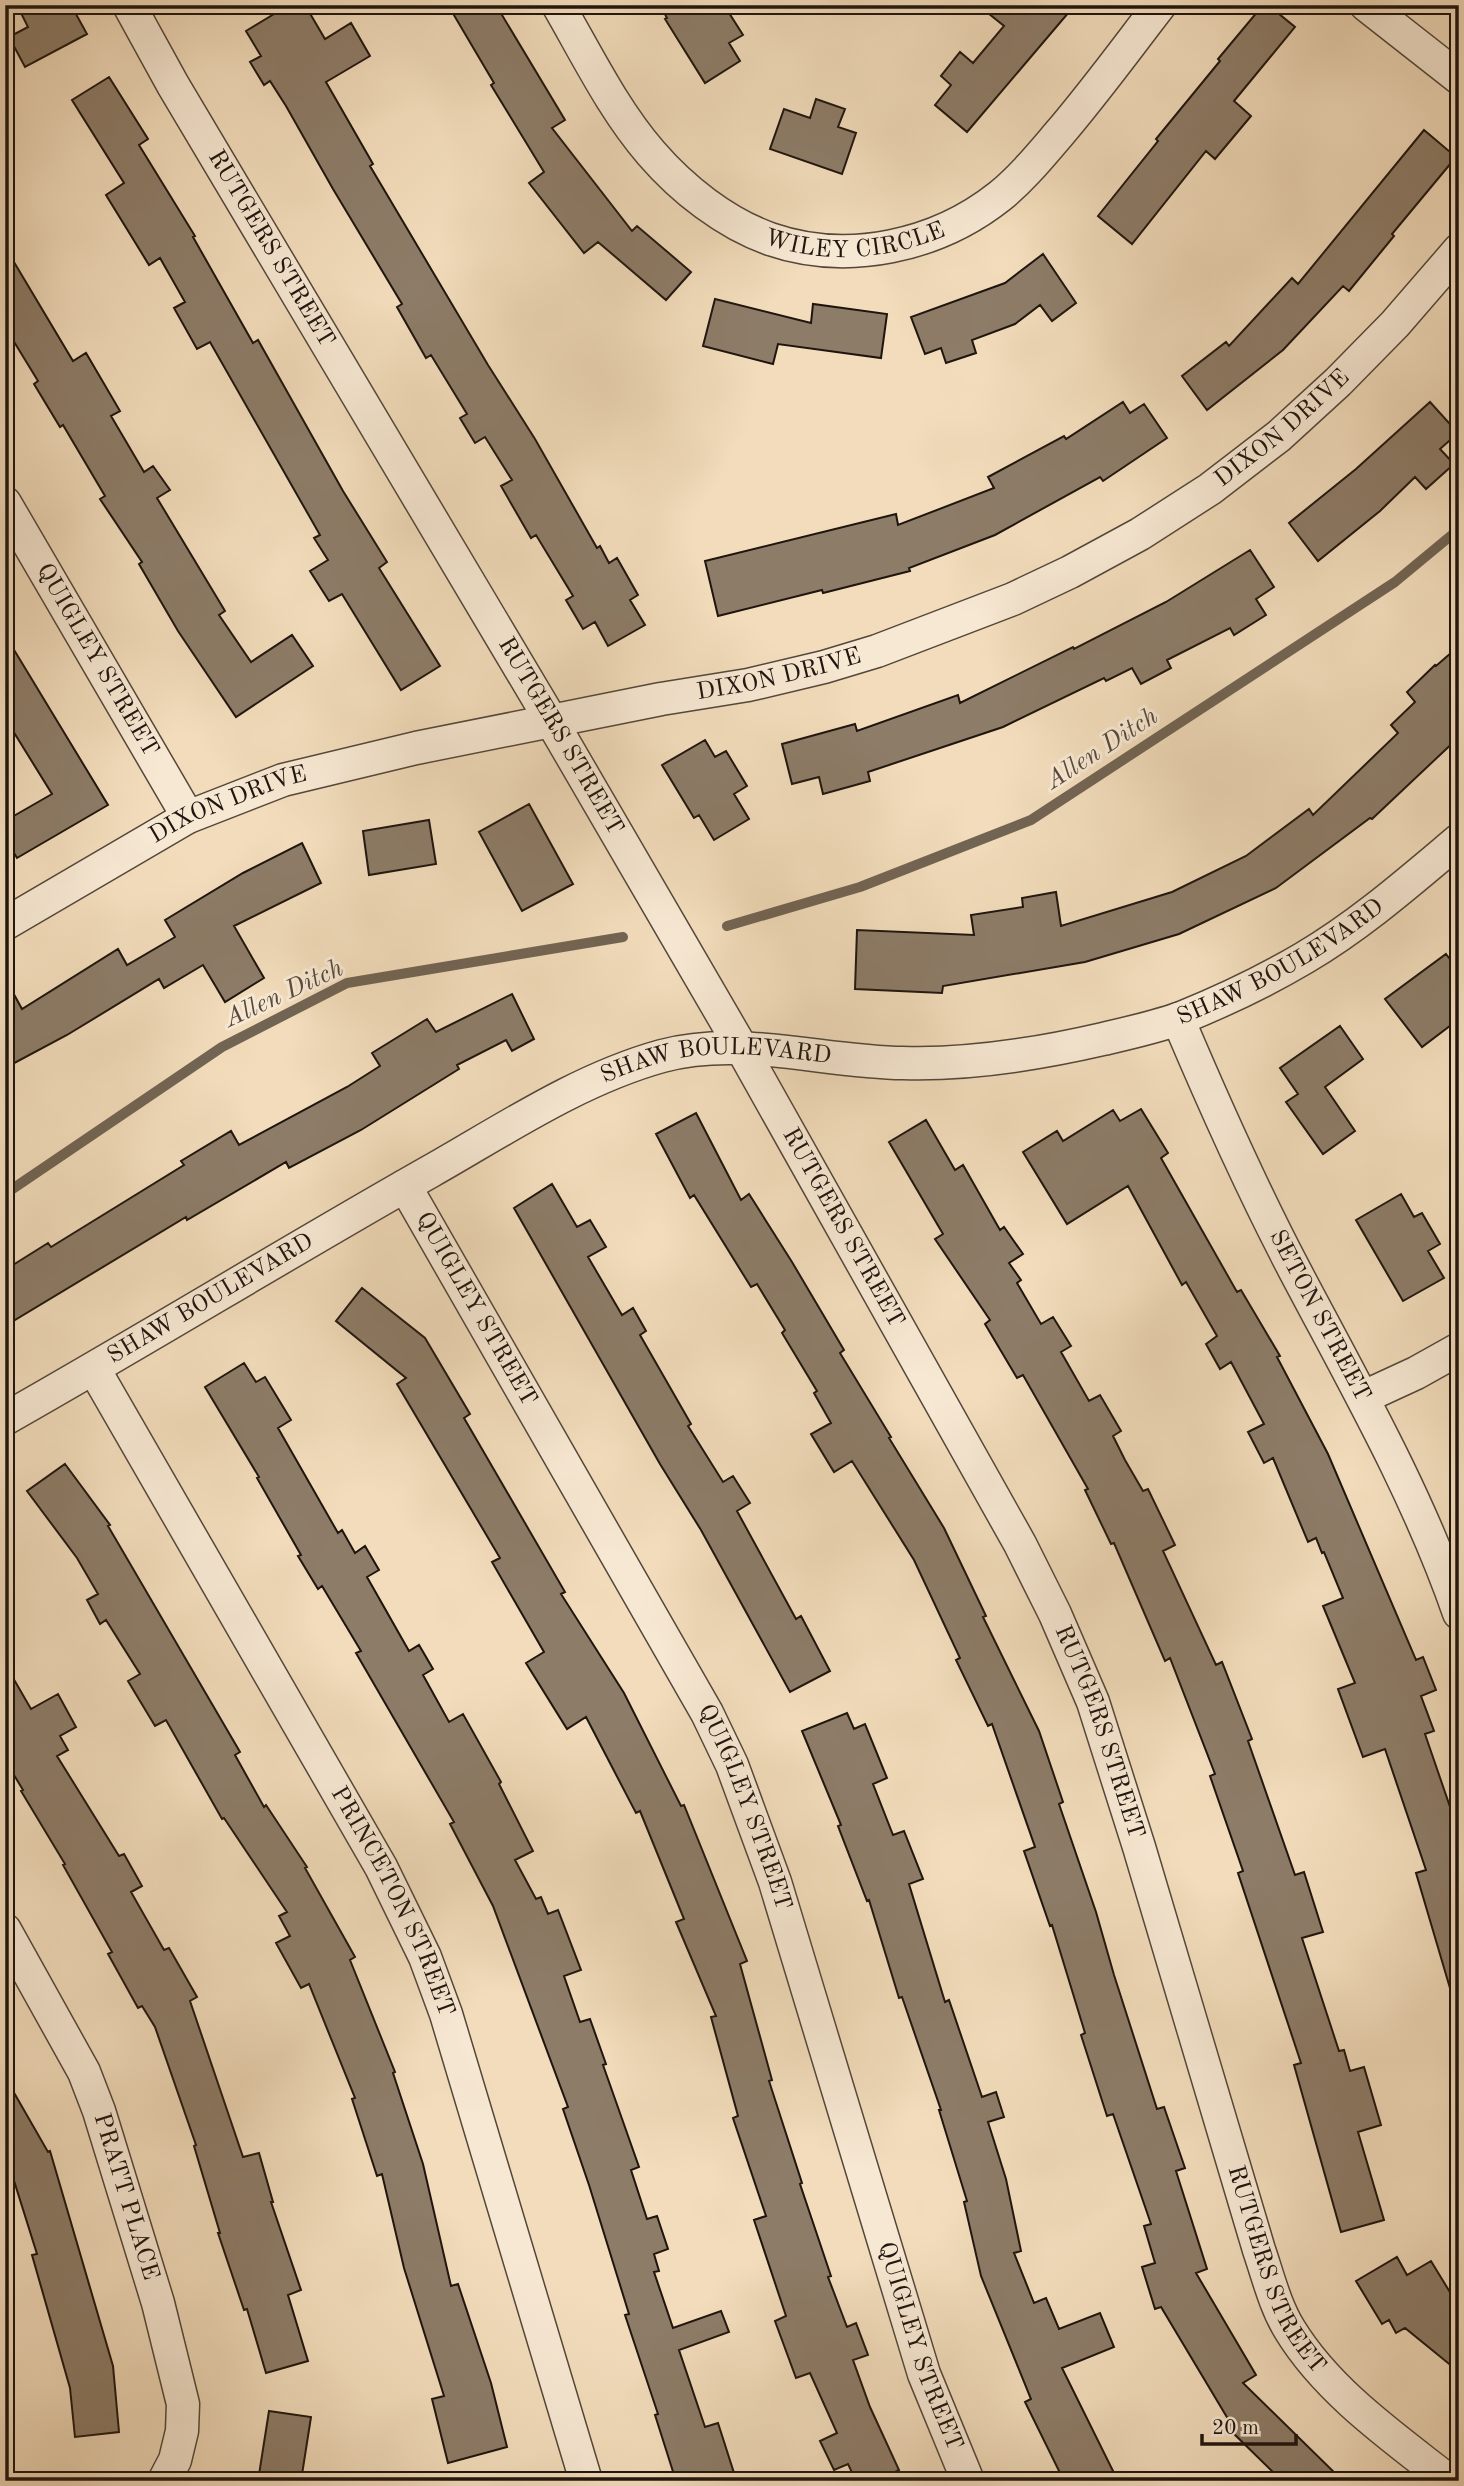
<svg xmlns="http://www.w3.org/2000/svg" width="1464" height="2486" font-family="'Old Standard TT',serif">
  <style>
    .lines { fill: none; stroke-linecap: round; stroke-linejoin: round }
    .stream { stroke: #726453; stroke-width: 10 }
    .building { fill: #8d7c68; stroke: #1f150f; stroke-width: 2 }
    .minor-casing { stroke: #54473a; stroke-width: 35 }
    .minor { stroke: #f7e8d3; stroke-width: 32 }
    .labels { text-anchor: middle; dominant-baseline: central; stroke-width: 6; stroke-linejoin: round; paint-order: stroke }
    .street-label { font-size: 24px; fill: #1f150f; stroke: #f7e8d3 }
    .water-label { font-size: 26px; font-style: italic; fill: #57493d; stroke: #f7e8d3 }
  </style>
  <rect width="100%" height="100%" fill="#f2dcbb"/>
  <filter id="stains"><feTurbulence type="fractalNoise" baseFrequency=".00286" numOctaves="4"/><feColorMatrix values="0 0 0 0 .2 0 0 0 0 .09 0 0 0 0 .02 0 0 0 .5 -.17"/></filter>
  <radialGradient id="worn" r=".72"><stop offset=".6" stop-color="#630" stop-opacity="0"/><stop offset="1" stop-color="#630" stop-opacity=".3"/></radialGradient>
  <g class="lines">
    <!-- stream -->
    <path class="stream" d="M727,926l133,-39 171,-67 364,-238 64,-53
      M5,1194l217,-147 125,-64 276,-46"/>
  </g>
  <!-- building -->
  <path class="building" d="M17,5h54l16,29 -62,33 -16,-30 19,-10z
    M289,5h16l20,34 26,-16 19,33 -44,26 47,82 -3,2 118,199 47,74 62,109 3,-2 9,17 8,-5 21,37 -8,5 15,25 -37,21 -13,-24 -12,7 -17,-29 7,-4 -37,-61 -5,3 -30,-52 11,-6 -27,-43 -10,6 -15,-25 7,-4 -36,-59 -5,3 -29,-51 5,-3 -69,-115 -47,-83 -16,-25 -6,4 -14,-23 11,-6 -15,-25z
    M448,5h48l69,115 -13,8 80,103 5,-5 54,46 -25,28 -68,-58 -14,11 -55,-70 15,-11 -53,-87 3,-2z
    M660,5h64l19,30 -14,8 11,18 -35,22 -40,-64 2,-1z
    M978,5h97l-108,127 -32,-27 16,-20 -10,-9 19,-24 13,11 31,-37z
    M1263,5h5l27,22 -61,74 17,15 -36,43 -9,-8 -74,93 -34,-28 60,-75 -2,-2 64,-78 -2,-2z
    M109,77l39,62 -9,6 56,91 -2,1 60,106 5,-3 85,151 44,71 -8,6 61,98 -39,24 -59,-96 -13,7 -19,-30 18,-11 -14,-22 6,-3 -110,-193 -13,7 -23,-41 11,-6 -25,-44 -11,7 -43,-70 18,-12 -52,-83z
    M816,99l29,10 -7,18 18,6 -14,41 -72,-25 14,-40 26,9z
    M1424,130l32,27 -64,77 2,2 -45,55 -6,-5 -60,64 -76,60 -25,-34 44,-34 3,4 63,-68 6,6z
    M5,247l68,114 13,-8 34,58 -9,5 33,56 9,-6 17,24 -13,8 68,113 -6,4 32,47 41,-27 21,31 -77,51 -58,-86 -39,-67 3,-2 -42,-63 5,-3 -42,-71 -3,2 -26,-43 4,-3 -33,-54z
    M1043,254l33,49 -24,18 -12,-16 -25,19 -43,16 4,13 -30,10 -5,-15 -16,6 -14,-37 94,-34z
    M715,299l96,24 2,-19 74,10 -6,44 -103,-14 -5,20 -70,-18z
    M1123,402l7,11 14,-9 23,34 -64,43 -3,-4 -105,58 -86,33 1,3 -87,22 -1,-3 -104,26 -13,-55 191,-47 2,11 96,-37 -6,-11 76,-41 2,3z
    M1430,402l28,31 -18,16 14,15 -28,25 -11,-12 -35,34 -62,50 -29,-38 67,-54z
    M1250,550l24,37 -18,12 10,16 -32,20 -4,-7 -63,32 4,8 -30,16 -9,-16 -26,13 -2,-3 -101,49 -135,45 2,9 -47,13 -4,-17 -27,7 -10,-40 73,-20 2,7 101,-36 2,8 113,-56 1,2 92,-47z
    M5,635l103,170 -91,53 -12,-20v-17l47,-27 -47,-76z
    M1459,646v91l-87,82 -2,-1 -94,70 -97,46 -94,28 -142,24 -1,7 -87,-4 2,-59 117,5 -3,-20 52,-8 -1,-9 34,-6 5,34 111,-34 74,-36 63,-47 4,6 85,-82 -7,-8 24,-23 -8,-10 28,-27 1,1z
    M705,740l10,17 11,-6 21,35 -13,8 15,25 -35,21 -15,-25 -5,3 -32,-53z
    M529,804l44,80 -51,27 -43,-79z
    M429,820l7,44 -67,11 -6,-44z
    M302,843l19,40 -87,43 30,52 -39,24 -22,-37 -39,23 -5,-9 -92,56 -62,33v-90l17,31 96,-60 9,16 48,-28 -10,-17 78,-47z
    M1446,954l13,17v48l-37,28 -37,-48z
    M512,994l22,45 -22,12 -6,-11 -49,25 2,4 -98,61 -72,38 -3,-6 -99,58 -1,-3 -181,109v-56l43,-27 3,4 133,-82 -3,-4 50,-30 8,14 108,-58 33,-21 -8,-13 55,-34 9,13z
    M1340,1026l23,33 -38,28 30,44 -32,23 -37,-52 12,-8 -18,-26z
    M1141,1109l27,44 -7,5 76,134 4,-2 39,66 -3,1 51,97 88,206 7,-3 13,33 -15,6 13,35 -9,3 34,99v161l-7,1 -36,-122 10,-3 -41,-121 -22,8 -25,-68 17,-6 -32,-77 20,-8 -19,-46 -2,1 -6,-15 -8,4 -35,-84 -9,5 -16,-31 16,-8 -33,-62 -11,7 -14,-25 11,-8 -31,-54 -4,3 -54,-99 -61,38 -44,-72 34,-21 6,10 50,-31 7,11z
    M696,1113l45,87 8,-6 43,68 52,88 -4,3 51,84 -2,1 55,90 42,88 -3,1 56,114 24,71 -4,2 37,108 18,63 43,134 7,-2 21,61 -9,3 31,98 -11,4 60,102 -13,8 100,98h-61l-55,-54 4,-3 -70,-117 -6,2 -13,-42 13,-4 -11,-37 7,-2 -38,-110 -6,2 -26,-81 4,-2 -33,-108 -2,1 -26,-75 11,-4 -43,-123 -4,2 -32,-66 4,-2 -46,-98 -62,-99 -18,11 -23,-38 20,-11 -17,-30 3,-2 -35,-58 3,-3 -28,-46 -6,3 -57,-92 -4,3 -34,-64z
    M926,1120l29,50 8,-5 37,65 4,-3 19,27 -14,9 12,17 -4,3 24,41 12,-7 18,29 -10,6 28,49 11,-6 21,36 -8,5 12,24 18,31 5,-2 27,56 -12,6 53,114 6,-3 30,77 -4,2 47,134 9,-3 19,60 -21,6 37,113 5,-1 6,21 14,-4 17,58 -23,7 26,88 -43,12 -47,-167 7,-2 -63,-190 5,-2 -33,-95 5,-2 -45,-116 -5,3 -51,-118 -3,1 -26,-54 3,-1 -65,-114 -6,3 -32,-54 5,-4 -55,-81 8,-5 -54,-92z
    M552,1184l25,43 13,-7 16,27 -18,10 34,58 11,-7 13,23 -6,4 51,89 -3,2 35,56 10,-6 17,27 -13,8 59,108 5,-3 29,55 -40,21 -89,-162 -41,-66 -146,-256z
    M1401,1194l13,23 8,-4 18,31 -12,7 16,27 -41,23 -47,-81z
    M362,1288l63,50 45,76 -6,4 101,174 -4,2 63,99 57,113 3,-1 63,156 -7,3 32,116 -3,1 33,102 -2,1 31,92 -3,1 19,50 9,-4 12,32 -15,5 17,47 29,63 -22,11h-21l-8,-17 -14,6 -14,-29 17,-8 -27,-60 -14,5 -21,-57 11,-5 -32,-96 12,-4 -33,-98 5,-2 -27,-99 5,-1 -40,-94 8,-3 -44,-108 -4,2 -50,-96 -19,12 -41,-66 18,-11 -52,-90 8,-4 -103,-174 9,-6 -70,-57z
    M244,1363l12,19 9,-5 26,43 -13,8 60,105 4,-3 13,23 10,-7 14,24 -12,7 42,74 10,-6 14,24 -10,6 26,47 14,-8 38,68 -2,2 34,67 -18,9 21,39 5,-2 7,17 10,-4 23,60 -17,6 16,46 10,-3 16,45 -3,1 36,102 -8,3 16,49 10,-3 11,33 -14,5 5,17 -5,1 19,56 48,-17 8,21 -50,18 26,77 13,-4 16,50 -23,8h-35l-21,-66 3,-1 -33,-99 4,-1 -40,-129 -26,-76 5,-2 -75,-201 -43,-82 4,-2 -98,-169 5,-2 -39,-65 -4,3 -20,-33 3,-1 -44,-77 2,-1 -54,-90z
    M65,1464l45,61 -2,1 132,226 -5,3 29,52 2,-2 41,62 -2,1 50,89 -5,3 45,112 -2,1 30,91 28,122 7,-2 33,99 16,64 -59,16 -16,-64 12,-3 -40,-128 -22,-94 -5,2 -25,-77 3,-1 -46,-114 -8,4 -25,-45 14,-7 -11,-20 8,-4 -63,-94 -2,1 -56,-99 -11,6 -27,-45 12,-7 -34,-54 -6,4 -13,-24 11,-6 -21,-36 -50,-67z
    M5,1664l26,45 27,-15 18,33 -16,9 8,14 -11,6 62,100 5,-2 18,32 -11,6 33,58 5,-2 28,49 -7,4 53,156 16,-4 14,49h-2l30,88 -13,5 20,66 -42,12 -19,-64 -3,1 -26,-77h2l-26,-87 2,-1 -41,-118 -13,-21 -4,2 -30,-54 4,-2 -49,-87 2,-1 -44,-73 2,-1 -18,-30z
    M847,1713l7,16 11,-5 22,54 -14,6 20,51 11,-4 19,48 -14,5 36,118 4,-2 33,97 14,-5 8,25 -16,5 18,57 15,72 -7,2 20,50 12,-5 13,31 41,-16 14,34 -52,21 56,113h-54l-39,-79 6,-3 -50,-123 -17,-74 3,-1 -28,-91h2l-39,-113 -3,1 -30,-98 -2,1 -29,-75 3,-1 -39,-94z
    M5,2077l43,75 2,-1 63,215 6,66 -44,5 -5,-49 -38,-133 5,-1 -32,-102z
    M1397,2257l10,18 24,-14 28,46v65l-54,-44 -9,5 -7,-13 -7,4 -26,-43z
    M269,2411l42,6 -10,64h-43z"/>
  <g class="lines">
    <!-- minor casing -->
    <g class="minor-casing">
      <g id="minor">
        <path id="s1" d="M129,5l44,80 379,637 189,325 279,497 35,70 38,88 46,145 120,403c9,26 16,56 31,80 38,62 103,107 159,151"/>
        <path id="s2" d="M558,5c29,50 55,104 93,148 31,36 74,70 119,86 78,27 167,7 230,-43 22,-18 40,-40 58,-61 36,-42 68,-86 102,-130"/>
        <path d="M1366,5l93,73"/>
        <path id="s3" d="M5,503l183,314"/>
        <path id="s4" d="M5,924l183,-107 95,-37 133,-32 245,-49 87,-14 76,-18 53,-16 136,-52 57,-27 70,-38 70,-45 69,-53 59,-54 57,-58 64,-74"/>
        <path id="s5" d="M1178,1019c36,85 73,168 116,250 59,112 123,223 165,344"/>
        <path id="s6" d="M405,1186l302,527 25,52 43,117 149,492 44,107"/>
        <path id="s7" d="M94,1369l287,498 44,90 21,57 140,467"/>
        <path d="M1364,1397l52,-24 43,-24"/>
        <path id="s8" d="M5,1419c143,-81 283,-167 426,-248 74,-42 148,-92 231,-115 79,-21 161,6 241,7 67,2 135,-9 200,-24 26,-6 53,-12 78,-21 42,-17 84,-37 123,-60 56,-33 105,-76 155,-118"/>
        <path id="s9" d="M5,1930l79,142 15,39 59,192 25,101 -1,27 -7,29 -11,21"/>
      </g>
    </g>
    <!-- minor -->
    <use href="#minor" class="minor"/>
  </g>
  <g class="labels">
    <!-- street labels -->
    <g class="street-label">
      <text stroke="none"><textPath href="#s2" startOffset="410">WILEY CIRCLE</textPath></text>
      <text stroke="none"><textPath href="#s1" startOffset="282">RUTGERS STREET</textPath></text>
      <text stroke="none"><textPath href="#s4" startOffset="1388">DIXON DRIVE</textPath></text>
      <text stroke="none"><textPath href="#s3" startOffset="182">QUIGLEY STREET</textPath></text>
      <text stroke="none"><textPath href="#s4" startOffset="821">DIXON DRIVE</textPath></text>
      <text stroke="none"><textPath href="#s1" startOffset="849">RUTGERS STREET</textPath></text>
      <text stroke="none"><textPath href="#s4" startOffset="254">DIXON DRIVE</textPath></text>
      <text stroke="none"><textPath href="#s8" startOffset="1391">SHAW BOULEVARD</textPath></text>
      <text stroke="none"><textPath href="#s8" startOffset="805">SHAW BOULEVARD</textPath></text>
      <text stroke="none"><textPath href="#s1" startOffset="1416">RUTGERS STREET</textPath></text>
      <text stroke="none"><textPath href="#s8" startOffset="238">SHAW BOULEVARD</textPath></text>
      <text stroke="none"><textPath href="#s6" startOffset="142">QUIGLEY STREET</textPath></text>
      <text stroke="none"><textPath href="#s5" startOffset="329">SETON STREET</textPath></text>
      <text stroke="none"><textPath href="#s1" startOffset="1983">RUTGERS STREET</textPath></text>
      <text stroke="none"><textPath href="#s6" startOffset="709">QUIGLEY STREET</textPath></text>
      <text stroke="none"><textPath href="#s7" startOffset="611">PRINCETON STREET</textPath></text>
      <text stroke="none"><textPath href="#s9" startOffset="294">PRATT PLACE</textPath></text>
      <text stroke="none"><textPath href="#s1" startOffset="2550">RUTGERS STREET</textPath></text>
      <text stroke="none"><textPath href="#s6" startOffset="1276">QUIGLEY STREET</textPath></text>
    </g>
    <!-- water labels -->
    <g class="water-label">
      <text transform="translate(1102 749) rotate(-33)">Allen Ditch</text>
      <text transform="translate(284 994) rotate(-25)">Allen Ditch</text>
    </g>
  </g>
  <!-- margin -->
  <rect width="1464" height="2486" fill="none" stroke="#f2dcbb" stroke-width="28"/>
  <rect x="7" y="7" width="1450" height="2472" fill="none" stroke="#1f150f" stroke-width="3.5"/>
  <rect x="14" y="14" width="1436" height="2458" fill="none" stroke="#1f150f" stroke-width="2"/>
  <!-- scale -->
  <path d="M1202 2434v10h94v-10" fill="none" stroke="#1f150f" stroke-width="3.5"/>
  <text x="1212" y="2434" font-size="21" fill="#1f150f" stroke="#f7e8d3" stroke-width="5" paint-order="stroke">20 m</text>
  <rect width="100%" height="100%" filter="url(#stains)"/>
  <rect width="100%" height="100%" fill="url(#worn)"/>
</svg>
